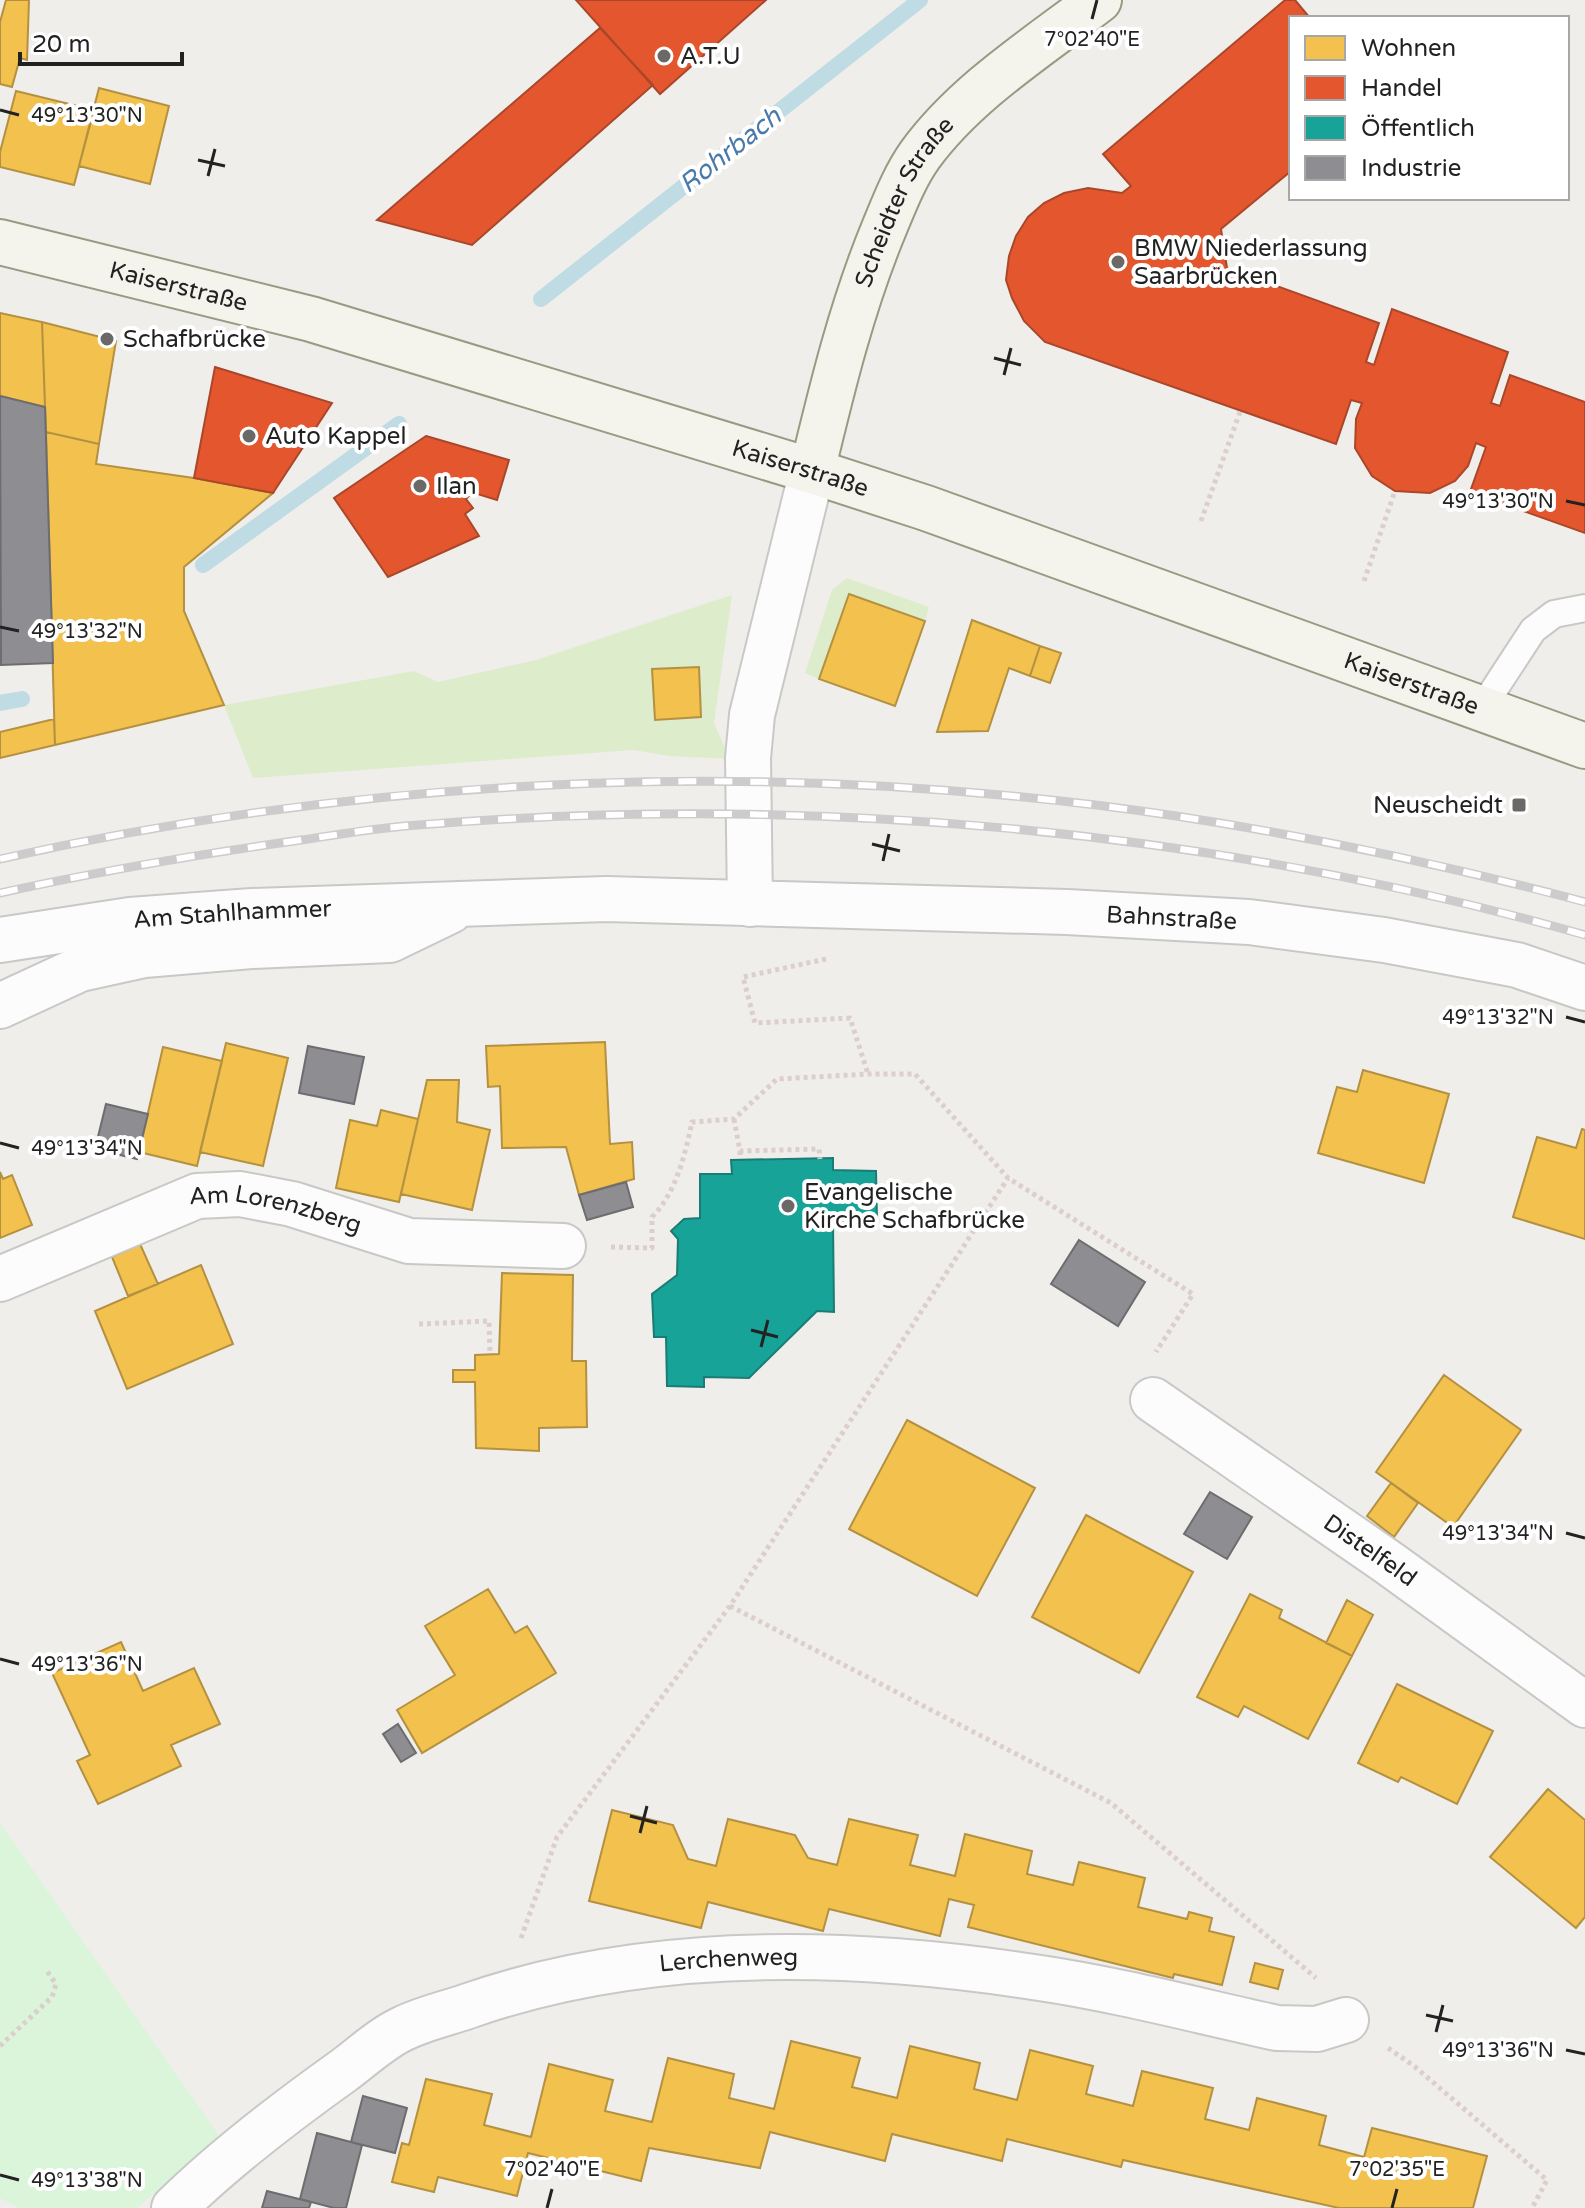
<svg xmlns="http://www.w3.org/2000/svg" width="1585" height="2208" font-family="'Varela Round',sans-serif">
  <style>
    .grass { fill: #ddeccb }
    .park { fill: #daf5da }
    .homes { fill: #f2c14e; stroke: #b49141; stroke-width: 2 }
    .shops { fill: #e4572e; stroke: #aa472a; stroke-width: 2 }
    .public { fill: #17a398; stroke: #1a7c75; stroke-width: 2 }
    .industry { fill: #8d8d92; stroke: #6d6d70; stroke-width: 2 }
    .lines { fill: none; stroke-linecap: round; stroke-linejoin: round }
    .stream { stroke: #bfdbe3; stroke-width: 16 }
    .lane-casing { stroke: #c9c8c7; stroke-width: 30 }
    .street-casing { stroke: #c9c8c7; stroke-width: 48 }
    .secondary-casing { stroke: #999a82; stroke-width: 48 }
    .path { stroke: #dccecd; stroke-width: 5; stroke-dasharray: 4 4; stroke-linecap: butt }
    .lane { stroke: #fdfcfc; stroke-width: 26 }
    .street { stroke: #fdfcfc; stroke-width: 44 }
    .secondary { stroke: #f4f4ed; stroke-width: 44 }
    .rail-casing { stroke: #ccc; stroke-width: 9 }
    .rail { stroke: #fff; stroke-width: 6; stroke-dasharray: 18; stroke-linecap: butt }
    .ticks { fill: none; stroke: #222; stroke-width: 3 }
    .poi-dot { fill: #6a6968; stroke: #fff; stroke-width: 3 }
    .labels { text-anchor: middle; dominant-baseline: central; stroke-width: 8; stroke-linejoin: round; paint-order: stroke }
    .poi-label { font-size: 24px; fill: #222; stroke: #fff; text-anchor: start }
    .street-label { font-size: 24px; fill: #222; stroke: #fff }
    .water-label { font-size: 26px; font-style: italic; fill: #4a7aab; stroke: #fff }
    .ticks-label { font-size: 20px; text-anchor: middle; fill: #222; stroke: #fff; stroke-width: 8; stroke-linejoin: round; paint-order: stroke }
  </style>
  <rect width="100%" height="100%" fill="#f0eeeb"/>
  <!-- grass -->
  <path class="grass" d="M847,578l82,29 -4,14 -76,-27 -30,85 -14,-6 27,-83z
    M732,595l-18,128 16,36 -61,-3 -36,-6 -380,28 -29,-73 190,-34 24,11 98,-22z"/>
  <!-- park -->
  <path class="park" d="M0,1823l220,314 -83,71h-118l-19,-10z"/>
  <!-- homes -->
  <path class="homes" d="M6,0h23l-2,60 -7,-2 -8,29 -12,-3v-62z
    M99,88l70,18 -19,78 -71,-18z
    M16,91l78,19 -20,75 -74,-18v-15z
    M0,313l42,9 3,85 -45,-11z
    M42,322l74,19 -17,103 -53,-12z
    M46,432l53,12 -3,20 98,14 79,15 -89,74v44l40,94 -169,40z
    M849,594l76,27 -30,85 -76,-27z
    M972,620l68,26 -10,30 -21,-8 -21,63 -51,1z
    M1040,646l21,7 -11,30 -20,-7z
    M699,667l2,50 -46,3 -3,-51z
    M54,719l1,26 -55,13v-26z
    M605,1042l5,102 22,-2 2,37 -55,16 -13,-48 -64,1 -2,-62 -12,1 -2,-41z
    M226,1043l62,15 -25,108 -63,-14z
    M163,1047l59,14 -25,105 -58,-14z
    M1363,1070l86,24 -25,89 -106,-30 19,-66 20,5z
    M427,1080h32l-2,42 33,8 -18,80 -71,-16z
    M381,1110l37,9 -19,83 -63,-14 14,-68 27,6z
    M1582,1129l3,1v109l-72,-22 24,-80 39,11z
    M0,1172l3,7 9,-4 20,50 -32,13z
    M140,1244l18,40 -30,12 -16,-39z
    M201,1265l32,79 -106,45 -32,-78z
    M502,1273l71,2 -1,86h14l1,66 -48,1v23l-63,-3 -1,-66h-22v-12h22v-15l24,-1z
    M1444,1375l77,55 -68,97 -77,-55z
    M907,1420l128,68 -58,108 -128,-67z
    M1391,1483l27,20 -24,34 -27,-21z
    M1086,1515l107,57 -54,101 -107,-56z
    M488,1589l27,44 12,-7 29,47 -134,80 -25,-43 58,-35 -30,-49z
    M1250,1594l32,16 -3,8 73,38 -44,83 -64,-33 -6,11 -41,-20z
    M1347,1600l26,15 -21,41 -26,-13z
    M121,1642l22,49 51,-23 26,56 -49,21 10,21 -83,38 -21,-43 13,-6 -38,-82z
    M1397,1684l96,47 -36,73 -56,-27 -3,5 -40,-19z
    M1548,1789l37,31v97l-9,11 -86,-71z
    M612,1810l61,15 15,34 28,7 12,-47 67,16 13,23 29,7 12,-46 69,16 -8,30 45,11 10,-42 67,17 -5,23 46,11 6,-23 66,16 -7,29 49,12 2,-7 23,6 -3,13 25,6 -12,48 -48,-11 -1,4 -205,-51 6,-22 -25,-6 -9,37 -111,-27 -6,22 -115,-29 -7,26 -112,-27z
    M1255,1963l28,7 -5,19 -28,-7z
    M791,2041l69,17 -8,29 45,11 13,-52 70,17 -6,26 43,11 13,-50 63,16 -7,28 47,12 9,-35 71,17 -8,31 44,11 8,-32 69,18 -7,29 45,12 8,-29 115,28 -14,52h-134l-216,-48 -2,7 -114,-28 -5,22 -110,-27 -7,27 -115,-29 -10,36 -111,-20 -8,33 -113,-28 -11,43 -79,-19 -4,15 -42,-10 10,-39 7,2 17,-66 66,15 -8,31 47,12 18,-73 64,16 -8,31 47,11 16,-64 66,16 -5,24 45,11z"/>
  <!-- shops -->
  <path class="shops" d="M576,0h190l-106,94z
    M1285,0h10l15,18h-19v153l-70,58 6,39 152,55 -13,39 8,3 18,-56 116,43 -17,51 9,3 10,-31 75,27v131l-115,-41 16,-45 -10,-4 -8,23 -13,15 -25,12 -35,-2 -23,-15 -17,-28 1,-29 6,-16 -11,-3 -15,44 -291,-102 -21,-21 -12,-23 -6,-18 3,-24 7,-20 12,-19 16,-14 20,-10 24,-5 34,5 9,-7 -28,-32z
    M600,28l53,57 -181,160 -95,-25z
    M215,367l117,36 -59,90 -79,-15z
    M426,436l83,24 -12,40 -23,-7 -6,-8 -4,4 5,7 -3,3 7,9 -8,6 14,22 -91,41 -54,-79z"/>
  <!-- public -->
  <path class="public" d="M833,1158v12l43,1 1,50 -44,1 1,90 -17,-1 -68,67 -45,-1v10l-37,-1 -1,-49h-12l-2,-43 25,-19 1,-36 -7,-8 13,-12 16,-1v-44h32l-1,-14z"/>
  <!-- industry -->
  <path class="industry" d="M0,396l45,11 8,256 -52,2z
    M308,1046l56,11 -10,47 -55,-11z
    M106,1104l42,10 -11,45 -42,-10z
    M626,1182l7,25 -46,13 -8,-25z
    M1079,1240l66,42 -27,44 -67,-42z
    M1210,1492l42,25 -25,42 -43,-25z
    M398,1724l18,29 -15,9 -18,-28z
    M363,2096l44,12 -12,45 -44,-11z
    M317,2133l45,12 -16,63h-12l-34,-9z
    M267,2191l44,11 -2,6h-47z"/>
  <g class="lines">
    <!-- stream -->
    <path class="stream" d="M541,299l379,-299
      M203,565l196,-141
      M0,703l22,-4"/>
    <!-- lane casing -->
    <g class="lane-casing">
      <path id="lane" d="M1482,708l51,-78 21,-16 31,-6"/>
    </g>
    <!-- street casing -->
    <g class="street-casing">
      <g id="street">
        <path d="M750,904l-2,-146 4,-43 60,-244"/>
        <path id="s1" d="M0,940l130,-20 122,-9 354,-12 461,13 182,10 135,18 133,25 68,23"/>
        <path d="M0,1006l80,-37 64,-14 107,-9 139,-6 60,-29"/>
        <path id="s2" d="M0,1279l197,-83 43,-2 52,10 117,37 154,5"/>
        <path id="s3" d="M1153,1400l236,163 196,142"/>
        <path id="s4" d="M174,2208c52,-51 110,-95 169,-137 19,-14 38,-32 59,-42 22,-11 47,-16 69,-24 180,-62 383,-56 569,-27 80,12 159,33 237,50l40,1 29,-9"/>
      </g>
    </g>
    <!-- secondary casing -->
    <g class="secondary-casing">
      <g id="secondary">
        <path id="s5" d="M0,242l311,77 501,152 114,37 659,238"/>
        <path id="s6" d="M812,471c20,-83 40,-166 73,-245 10,-24 20,-50 35,-71 46,-63 118,-108 179,-155"/>
      </g>
    </g>
    <!-- path -->
    <path class="path" d="M1201,521l40,-112
      M1364,581l31,-90
      M826,959l-83,18 12,46 95,-5 18,56
      M734,1119l6,32 79,-2 1,10
      M740,1151v8
      M611,1247l41,1v-31c24,-24 33,-62 40,-95l42,-3 43,-40 91,-5h47l93,104 185,116 -37,58
      M419,1324l70,-3 1,33
      M730,1606l381,197 205,175
      M521,1938l36,-101 173,-231 278,-428
      M0,2046l52,-49 4,-13 -9,-13
      M1388,2048l26,18 133,114 -15,28"/>
    <!-- lane -->
    <use href="#lane" class="lane"/>
    <!-- street -->
    <use href="#street" class="street"/>
    <!-- secondary -->
    <use href="#secondary" class="secondary"/>
    <!-- rail casing -->
    <g class="rail-casing">
      <path id="rail" d="M0,859c384,-86 786,-101 1176,-43 138,21 274,50 409,86
        M0,893c100,-22 200,-39 301,-53 35,-5 69,-11 104,-14 395,-33 798,1 1180,109"/>
    </g>
    <!-- rail -->
    <use href="#rail" class="rail"/>
  </g>
  <!-- ticks -->
  <path class="ticks" d="M1092,19l5,-19M0,110l19,5M198,160l27,6M208,176l7,-27M994,358l27,7M1004,375l7,-27M1566,501l19,4M0,627l19,4M872,844l28,7M883,861l6,-27M1566,1017l19,5M0,1143l19,5M751,1330l27,7M761,1347l7,-27M1566,1533l19,5M0,1659l19,5M630,1816l27,7M640,1833l7,-27M1426,2015l27,6M1436,2032l7,-27M1566,2050l19,4M0,2175l19,5M547,2208l5,-19M1392,2208l5,-19"/>
  <!-- markers -->
  <g class="poi-dot">
    <circle cx="664" cy="56" r="8"/>
    <circle cx="1118" cy="262" r="8"/>
    <circle cx="107" cy="339" r="8"/>
    <circle cx="249" cy="436" r="8"/>
    <circle cx="420" cy="486" r="8"/>
    <rect x="1511" y="797" width="16" height="16" rx="4"/>
    <circle cx="788" cy="1206" r="8"/>
  </g>
  <g class="labels">
    <!-- poi labels -->
    <g class="poi-label">
      <text x="680" y="56">A.T.U</text>
      <text x="1134" y="248">BMW Niederlassung<tspan x="1134" dy="28">Saarbrücken</tspan></text>
      <text x="123" y="339">Schafbrücke</text>
      <text x="265" y="436">Auto Kappel</text>
      <text x="436" y="486">Ilan</text>
      <text x="1503" y="805" text-anchor="end">Neuscheidt</text>
      <text x="804" y="1192">Evangelische<tspan x="804" dy="28">Kirche Schafbrücke</tspan></text>
    </g>
    <!-- street labels -->
    <g class="street-label">
      <text stroke="none"><textPath href="#s6" startOffset="286">Scheidter Straße</textPath></text>
      <text stroke="none"><textPath href="#s5" startOffset="184">Kaiserstraße</textPath></text>
      <text stroke="none"><textPath href="#s5" startOffset="832">Kaiserstraße</textPath></text>
      <text stroke="none"><textPath href="#s5" startOffset="1480">Kaiserstraße</textPath></text>
      <text stroke="none"><textPath href="#s1" startOffset="234">Am Stahlhammer</textPath></text>
      <text stroke="none"><textPath href="#s1" startOffset="1174">Bahnstraße</textPath></text>
      <text stroke="none"><textPath href="#s2" startOffset="294">Am Lorenzberg</textPath></text>
      <text stroke="none"><textPath href="#s3" startOffset="264">Distelfeld</textPath></text>
      <text stroke="none"><textPath href="#s4" startOffset="626">Lerchenweg</textPath></text>
    </g>
    <!-- water labels -->
    <g class="water-label">
      <text transform="translate(730 150) rotate(-38)">Rohrbach</text>
    </g>
  </g>
  <g class="ticks-label">
    <text x="1092" y="46">7°02'40"E</text>
    <text x="87" y="122">49°13'30"N</text>
    <text x="1498" y="508">49°13'30"N</text>
    <text x="87" y="638">49°13'32"N</text>
    <text x="1498" y="1024">49°13'32"N</text>
    <text x="87" y="1155">49°13'34"N</text>
    <text x="1498" y="1540">49°13'34"N</text>
    <text x="87" y="1671">49°13'36"N</text>
    <text x="1498" y="2057">49°13'36"N</text>
    <text x="552" y="2176">7°02'40"E</text>
    <text x="1397" y="2176">7°02'35"E</text>
    <text x="87" y="2187">49°13'38"N</text>
  </g>
  <!-- legend -->
  <rect x="1289" y="16" width="280" height="184" fill="#ffffff" stroke="#a7a7a7" stroke-width="2"/>
  <rect x="1305" y="36" width="40" height="24" fill="#f2c14e" stroke="#a7a7a7" stroke-width="2"/>
  <text x="1361" y="56" font-size="24" fill="#222222">Wohnen</text>
  <rect x="1305" y="76" width="40" height="24" fill="#e4572e" stroke="#a7a7a7" stroke-width="2"/>
  <text x="1361" y="96" font-size="24" fill="#222222">Handel</text>
  <rect x="1305" y="116" width="40" height="24" fill="#17a398" stroke="#a7a7a7" stroke-width="2"/>
  <text x="1361" y="136" font-size="24" fill="#222222">Öffentlich</text>
  <rect x="1305" y="156" width="40" height="24" fill="#8d8d92" stroke="#a7a7a7" stroke-width="2"/>
  <text x="1361" y="176" font-size="24" fill="#222222">Industrie</text>
  <!-- scale -->
  <path d="M20 52v12h162v-12" fill="none" stroke="#222222" stroke-width="4"/>
  <text x="32" y="52" font-size="24" fill="#222222" stroke="#ffffff" stroke-width="6" paint-order="stroke">20 m</text>
</svg>
